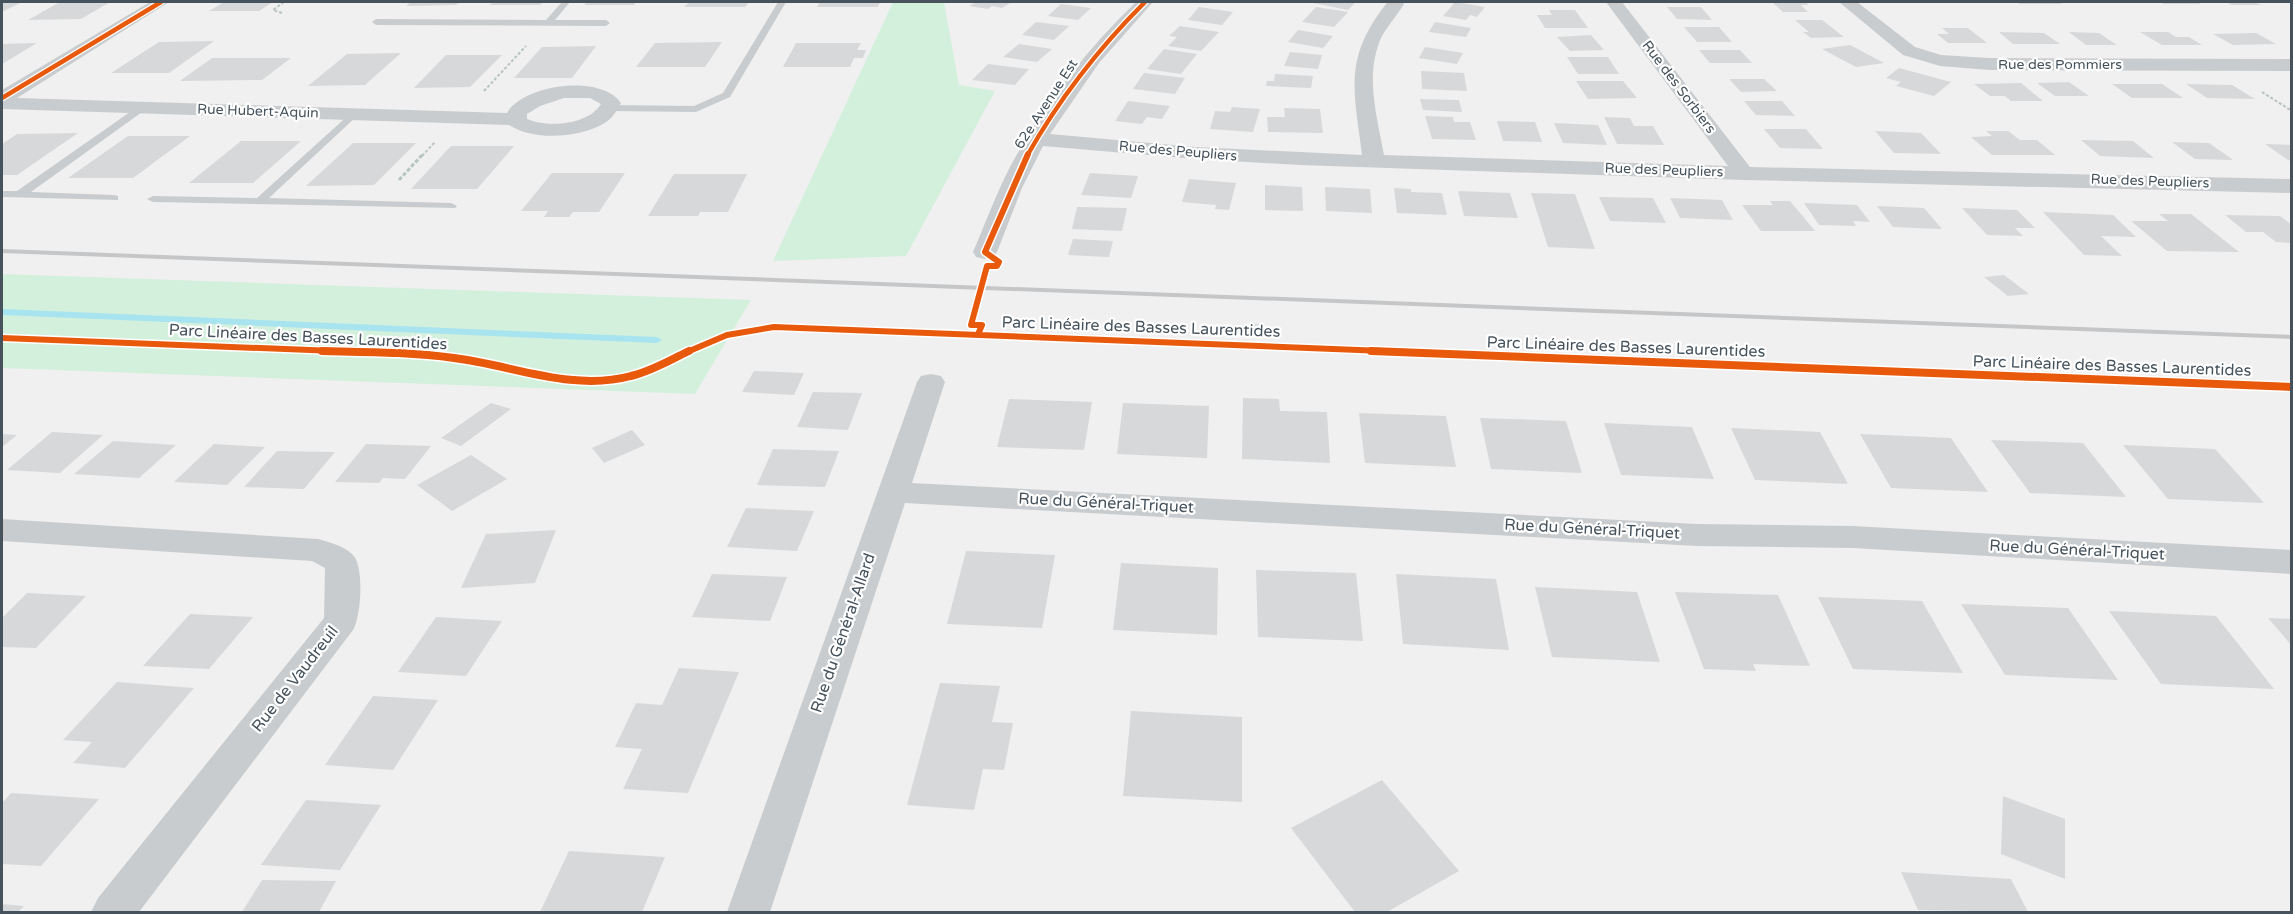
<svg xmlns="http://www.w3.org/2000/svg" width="2293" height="914" font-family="'Varela Round',sans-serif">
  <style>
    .green { fill: #d3f0dd }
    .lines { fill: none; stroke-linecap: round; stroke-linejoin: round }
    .stream { fill: #a7e4ef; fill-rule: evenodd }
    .building { fill: #d7d8da }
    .path-far1 { stroke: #b7c4bf; stroke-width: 2; stroke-dasharray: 3 2; stroke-linecap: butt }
    .path { stroke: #b7c4bf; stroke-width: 3; stroke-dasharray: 4 2; stroke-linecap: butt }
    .service { fill: #c9ccce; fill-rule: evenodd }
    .minor { fill: #c9ccce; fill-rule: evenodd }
    .rail { stroke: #c5c6c8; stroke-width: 4 }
    .cycleway-far2-casing { stroke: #fff; stroke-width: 7 }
    .cycleway-far1-casing { stroke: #fff; stroke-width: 9 }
    .cycleway-casing { stroke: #fff; stroke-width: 11 }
    .cycleway-far2 { stroke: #e8590c; stroke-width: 4.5 }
    .cycleway-far1 { stroke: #e8590c; stroke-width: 6 }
    .cycleway { stroke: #e8590c; stroke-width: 8 }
    .labels { text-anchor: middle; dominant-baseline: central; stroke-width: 4.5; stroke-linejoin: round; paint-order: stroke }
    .far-street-label { font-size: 14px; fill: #46535d; stroke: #fff }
    .street-label { font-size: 16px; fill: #46535d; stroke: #fff }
  </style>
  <rect width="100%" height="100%" fill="#f0f0f0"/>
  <!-- green -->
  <path class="green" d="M893,2h51l15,83 36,6 -89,165 -133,5z
    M2,274l749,26 -56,94 -693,-26z"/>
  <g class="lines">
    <!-- stream -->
    <path class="stream" d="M2,309l655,28 5,3 -5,3 -655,-28z"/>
  </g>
  <!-- building -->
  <path class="building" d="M2,2h20l-20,10z
    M60,2h50l-29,17 -53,1z
    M224,2h49l-14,9h-50z
    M411,2h50l-5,3 -50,1z
    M494,2h50l-4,3h-51z
    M587,2h49l-2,3h-50z
    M689,2h60l-4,5h-61z
    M820,2h60l-2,5h-61z
    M976,2h36l-10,6 -10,-2 -4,3 -19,-3z
    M1308,2h48l-8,8z
    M1455,2l30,5 -8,10 -7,-2 -4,5 -23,-4z
    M1772,2h33l4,3h-8l7,7h-25z
    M2016,2h43l3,2h-42z
    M2163,2h33l5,2h-38z
    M2226,2h28l7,3h-29z
    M1061,4l30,4 -13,12 -30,-4z
    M1199,7l34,5 -11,13 -34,-5z
    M1316,7l32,5 -14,15 -32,-5z
    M1667,7h34l11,13 -35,-1z
    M1549,10h26l13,18h-43l-8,-13h15z
    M1795,20h27l22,17 -33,1 -8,-6h6z
    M1036,22l33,4 -15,14 -32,-5z
    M1435,22l36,6 -5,9 -37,-5z
    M1180,26l39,6 -18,19 -33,-5 9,-9 -8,-1z
    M1684,27h35l13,15h-35z
    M1942,28h26l19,15h-39l-11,-9h12z
    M1298,30l35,6 -10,12 -35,-6z
    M1999,32l45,1 16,11h-47z
    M2069,32l30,1 18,12h-31z
    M2140,32h28l8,5h13l13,8h-40z
    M2256,33l20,11 -43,1 -20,-11z
    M1591,35l13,15 -34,1 -13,-14z
    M214,41l-45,32h-58l48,-31z
    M722,42l-17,25h-69l19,-24z
    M37,43l-35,21v-20z
    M796,43h65l-4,7h9l-3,8h-9l-4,9h-67z
    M1019,44l33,5 -15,13 -34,-5z
    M1850,45l34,18 -28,4 -34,-18z
    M596,46l-24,32h-58l28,-31z
    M1425,47l38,6 -6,11 -38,-6z
    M1164,49l33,5 -16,20 -34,-5z
    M1699,50h41l12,13h-42z
    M1290,52l32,3 -4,14 -34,-3z
    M401,53l-36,32 -57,1 39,-32z
    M446,55h56l-32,32 -56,1z
    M1567,57h41l11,17h-41z
    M212,58h79l-29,22 -82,1z
    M988,64l41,5 -14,16 -43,-5z
    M1899,68l52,14 -17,14 -38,-10 5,-4 -15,-4z
    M1421,71l43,2 3,18 -45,-2z
    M1144,73l41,5 -10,16 -42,-5z
    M1275,74l38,2 -2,12 -45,-2 1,-5h7z
    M1729,79h35l13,12 -36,1z
    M1576,81h47l14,17 -49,1z
    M2069,82l20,14h-34l-18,-13z
    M2021,83l22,18h-32l-6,-5h-15l-16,-12z
    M2112,84h50l21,14h-51z
    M2186,84l46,1 23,14 -48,-1z
    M1420,99l39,1 3,12 -39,-2z
    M1128,101l42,5 -8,13 -15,-2 -5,7 -27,-3z
    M1744,101h38l13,15 -39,-1z
    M1232,107l28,2 -7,23 -43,-3 5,-18 15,1z
    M1284,108l36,1 3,24 -55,-1 -1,-15h18z
    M1425,116l28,1 1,5h16l6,18 -44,-1z
    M1604,117l26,1 4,8h19l11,19 -47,-1z
    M1497,121l38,1 7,20 -39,-1z
    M1554,123l44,2 9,20 -44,-2z
    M1764,129h42l17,20 -43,-1z
    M1875,131l46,2 20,21 -47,-1z
    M1986,131h22l12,9h17l18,15h-63l-21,-18 21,-1z
    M78,133l-61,42h-15v-31l15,-10z
    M128,136h62l-57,42h-65z
    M2081,140l52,1 21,17 -54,-2z
    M241,141h60l-48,42h-64z
    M2172,142l37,1 24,17 -38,-1z
    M353,143h63l-42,42 -68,1z
    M2265,144l27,1v16l-4,-1z
    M451,146h63l-37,43h-66z
    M552,173h73l-26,39h-26l-4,5h-25l4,-6h-27z
    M1090,173l48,3 -7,22 -50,-3z
    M674,174h73l-19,38h-28l-2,4h-50z
    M1189,179l47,4 -7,27 -14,-1 1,-4 -34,-3z
    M1265,185l37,2 1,24 -38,-1z
    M1325,187l45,2 2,24 -46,-2z
    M1394,188l17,1v3l31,1 5,22 -50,-2z
    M1458,191l52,2 8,25 -54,-2z
    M1531,193l44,1 20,55 -47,-2z
    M1599,197l54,1 13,25 -56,-2z
    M1670,198l52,2 11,20 -53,-2z
    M1770,201h20l25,30h-54l-19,-26h31z
    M1804,203l53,2 13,17 -17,-1 3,5 -37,-1z
    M1877,206l47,2 18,21 -49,-2z
    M1077,207l50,1 -5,23 -50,-2z
    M1962,208l55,2 18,18h-20l8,8 -36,-1z
    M2043,212l70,3 23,22 -35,-1 21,20 -38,-1z
    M2159,214h32l48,38 -72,-1 -36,-30h37z
    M2225,215l55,1 12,9v18l-16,-1 -13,-10h-17z
    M1073,239l40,2 -4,16 -41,-2z
    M2004,275l25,19 -21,2 -24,-19z
    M1251,324h12v7l-12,-1z
    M754,371l50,2 -10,22 -52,-3z
    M813,392l49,1 -14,37 -51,-3z
    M1243,398l36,1 1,12 47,1 3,51 -88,-4z
    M1009,399l83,3 -8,48 -87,-3z
    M491,403l20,6 -50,37 -20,-8z
    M1123,403l86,3 -2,52 -90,-4z
    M1359,413l87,3 10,51 -91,-4z
    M1480,418l86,3 16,52 -91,-4z
    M1604,423l88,4 22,52 -93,-4z
    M1731,428l89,4 28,52 -93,-4z
    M632,430l13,15 -41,18 -12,-15z
    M52,432l51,3 -43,38 -53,-3z
    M2,434l15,1 -15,12z
    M1860,434l91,4 37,54 -97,-4z
    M1991,440l92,3 43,54 -96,-4z
    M113,441l63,4 -37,33 -65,-4z
    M214,444l51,3 -38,38 -53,-3z
    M366,444l65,2 -26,33 -22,-1 -4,5 -44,-1z
    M2123,445l92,4 49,54 -96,-4z
    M773,449l66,2 -14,36 -68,-2z
    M277,451l58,1 -31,37 -60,-2z
    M471,455l36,24 -55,32 -35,-26z
    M746,508l68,3 -17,40 -70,-4z
    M556,530l-21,53 -74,5 25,-54z
    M966,551l89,4 -13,73 -95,-4z
    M1121,563l97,5 -1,67 -104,-5z
    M1256,570l100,3 7,68 -105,-4z
    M712,574l75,3 -17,44 -78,-4z
    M1396,574l100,5 13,71 -106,-6z
    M1535,587l102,5 23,70 -108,-5z
    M1675,592l103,3 32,71 -57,-2 3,7 -52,-2z
    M27,593l59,3 -50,52 -34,-1v-29z
    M1818,597l104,4 41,72 -110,-4z
    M1961,604l107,4 50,72 -113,-5z
    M2109,611l107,5 58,73 -113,-5z
    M190,614l63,3 -44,52 -66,-3z
    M436,617l66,4 -36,55 -68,-4z
    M2268,618l24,1v27z
    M679,668l60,4 -51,121 -65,-4 19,-40 -27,-2 21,-44 26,2z
    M117,682l77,6 -69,80 -52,-5 19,-21 -29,-2z
    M940,683l60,3 -8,36 21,1 -9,47 -21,-1 -9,41 -67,-5z
    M373,696l65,4 -45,70 -68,-5z
    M1131,711l111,6v85l-119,-6z
    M1382,780l77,91 -72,41h-32l-64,-84z
    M11,793l88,6 -58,67 -39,-2v-61z
    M2003,796l62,23v60l-64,-25z
    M306,800l75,5 -41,65 -79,-5z
    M569,851l96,6 -23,55h-102z
    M1901,872l110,7 17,33 -110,-2z
    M262,880l74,1 -17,31h-77z
    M2,904l22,2 -6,6h-16z"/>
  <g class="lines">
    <!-- path-far1 -->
    <path class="path-far1" d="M282,13l-9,-3 11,-8
      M484,91l42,-45
      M2262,92l30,19
      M422,156l13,-14"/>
    <!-- path -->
    <path class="path" d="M399,180l24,-26"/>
    <!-- service -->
    <path class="service" d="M562,2h8l-15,18h51l4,3 -4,3 -230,-1 -4,-3 4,-3 170,1z
      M778,2h8l-56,95 -34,15 -86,-1 -5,-3 5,-3 84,1 29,-13z
      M140,105l9,2 -118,85 83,3 4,1v4l-116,-3v-6h15z
      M353,111l5,3 -1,2 -88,82 182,5 6,3 -2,2 -302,-6 -6,-3 6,-3 104,2z"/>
    <!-- minor -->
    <path class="minor" d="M150,2h19l-152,96 490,15c17,-29 94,-39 114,-10 -5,9 -9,16 -18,21 -25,14 -70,17 -94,1l-507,-16v-19zM564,98h26l11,6c-13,21 -53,24 -74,15v-5l13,-8z
      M1136,2h17l-54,61 -49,71 145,13 167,8c-8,-65 -19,-96 24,-151l2,-2h17c-6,11 -16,22 -23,34 -18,38 -5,80 2,119l344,11 -122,-164h16l128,165 542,12v14l-548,-13 -444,-15 -105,-6 -152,-13 -21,42 -25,64 -3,5 -9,2 -9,-2 -3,-5c12,-28 23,-58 37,-85 33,-62 76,-117 126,-165z
      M1839,2h18l58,45 26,8 48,3 303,1v12l-303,-1 -49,-4 -37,-11z
      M931,374l10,2 4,6 -33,101 785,41 156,2 439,24v24l-439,-26 -156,-2 -792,-43 -135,409h-43l190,-530 4,-6z
      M2,519l316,20c11,3 26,7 34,15 13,11 9,63 1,76l-214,282h-48l7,-14 226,-280 1,-50 -13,-7 -310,-20z"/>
    <!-- rail -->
    <path class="rail" d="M2,251l2290,86"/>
    <!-- cycleway-far2 casing -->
    <g class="cycleway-far2-casing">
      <path id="cycleway-far2" d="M2,98l159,-96
        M1027,156c32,-57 72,-108 118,-154"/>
    </g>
    <!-- cycleway-far1 casing -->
    <g class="cycleway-far1-casing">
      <path id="cycleway-far1" d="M979,332l3,-7h-11l16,-59h10l2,-4 -14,-10 43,-98
        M2,338l358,14
        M687,352l40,-17 47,-8 635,25"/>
    </g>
    <!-- cycleway casing -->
    <g class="cycleway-casing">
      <path id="cycleway" d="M322,351c44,1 89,1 132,7 58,7 118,34 177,18 21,-5 39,-16 58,-25
        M1371,351l921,36"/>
    </g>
    <!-- cycleway-far2 -->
    <use href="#cycleway-far2" class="cycleway-far2"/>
    <!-- cycleway-far1 -->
    <use href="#cycleway-far1" class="cycleway-far1"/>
    <!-- cycleway -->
    <use href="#cycleway" class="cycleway"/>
  </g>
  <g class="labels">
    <!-- far-street labels -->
    <g class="far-street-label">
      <text x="2060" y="64">Rue des Pommiers</text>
      <text transform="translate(1679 87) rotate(53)">Rue des Sorbiers</text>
      <text transform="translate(1046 104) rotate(-57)">62e Avenue Est</text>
      <text transform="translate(258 111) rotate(2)">Rue Hubert-Aquin</text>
      <text transform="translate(1178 151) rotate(5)">Rue des Peupliers</text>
      <text transform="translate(1664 170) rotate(2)">Rue des Peupliers</text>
      <text transform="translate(2150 181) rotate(2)">Rue des Peupliers</text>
    </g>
    <!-- street labels -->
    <g class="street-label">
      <text transform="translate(1141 327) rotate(2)">Parc Linéaire des Basses Laurentides</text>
      <text transform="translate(308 337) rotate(3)">Parc Linéaire des Basses Laurentides</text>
      <text transform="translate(1626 347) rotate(2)">Parc Linéaire des Basses Laurentides</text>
      <text transform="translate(2112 366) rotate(2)">Parc Linéaire des Basses Laurentides</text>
      <text transform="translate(1106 503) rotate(3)">Rue du Général-Triquet</text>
      <text transform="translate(1592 529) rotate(3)">Rue du Général-Triquet</text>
      <text transform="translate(2077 550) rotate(3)">Rue du Général-Triquet</text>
      <text transform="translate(843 633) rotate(-71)">Rue du Général-Allard</text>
      <text transform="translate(295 679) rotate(-52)">Rue de Vaudreuil</text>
    </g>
  </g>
  <!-- border -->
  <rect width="2293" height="914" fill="none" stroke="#46535d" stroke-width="6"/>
</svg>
